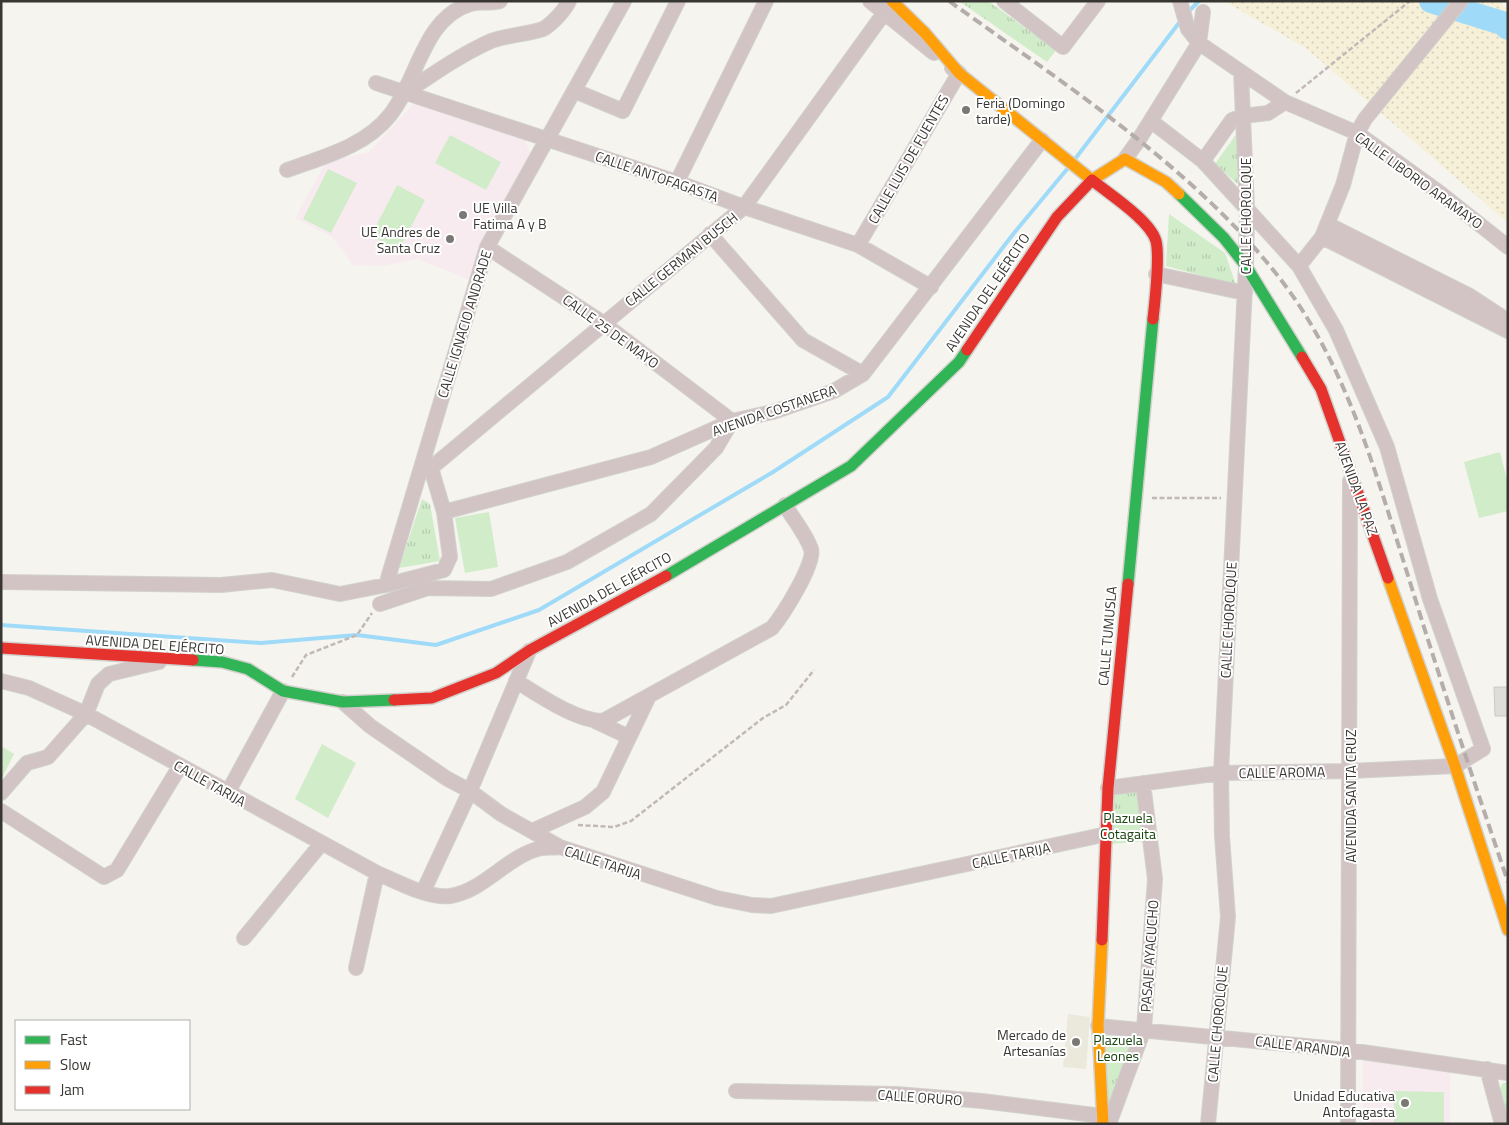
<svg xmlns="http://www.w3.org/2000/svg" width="1509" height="1125" font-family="'Titillium Web',sans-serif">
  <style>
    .built { fill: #ebe8dc }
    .education { fill: #f8ebf0 }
    .sand { fill: url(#sand-dots) }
    .park { fill: url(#park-tufts) }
    .pitch { fill: #d1ecc9 }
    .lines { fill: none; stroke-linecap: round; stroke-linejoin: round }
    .stream { stroke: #9fdbf8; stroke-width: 4 }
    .river { stroke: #9fdbf8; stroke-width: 24 }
    .building { fill: #deddd9; stroke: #cbcac5 }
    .street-casing { stroke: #d2d1cd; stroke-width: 16 }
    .fast-casing { stroke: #d2d1cd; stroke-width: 14 }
    .slow-casing { stroke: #d2d1cd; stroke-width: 14 }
    .jam-casing { stroke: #d2d1cd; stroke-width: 14 }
    .path { stroke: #c2b8b8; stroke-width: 2.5; stroke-dasharray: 5 2.5; stroke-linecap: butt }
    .street { stroke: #d2c4c4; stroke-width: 14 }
    .fast { stroke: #30b455; stroke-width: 11 }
    .slow { stroke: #ff9f0a; stroke-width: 11 }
    .jam { stroke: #e5322d; stroke-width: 11 }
    .rail { stroke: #b5adac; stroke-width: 4; stroke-dasharray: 10 5; stroke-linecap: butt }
    .poi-dot { fill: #7a7874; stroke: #fff; stroke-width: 2 }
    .labels { text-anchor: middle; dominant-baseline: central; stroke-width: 4; stroke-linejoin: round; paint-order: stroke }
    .poi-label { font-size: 14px; fill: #373632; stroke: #fff; text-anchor: end }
    .street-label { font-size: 14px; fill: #373632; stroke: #fff }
    .park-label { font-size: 14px; fill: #17430d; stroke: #fff }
  </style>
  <defs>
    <pattern id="sand-dots" width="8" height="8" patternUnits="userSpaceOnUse" patternTransform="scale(1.25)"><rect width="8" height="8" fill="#f6f0d8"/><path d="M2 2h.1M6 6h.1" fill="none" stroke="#d4ceba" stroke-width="1.8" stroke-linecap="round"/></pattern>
    <pattern id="park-tufts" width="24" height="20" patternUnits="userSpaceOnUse" patternTransform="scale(1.25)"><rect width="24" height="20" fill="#d1ecc9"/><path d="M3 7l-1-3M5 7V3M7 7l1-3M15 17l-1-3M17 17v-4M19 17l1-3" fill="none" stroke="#b4cbad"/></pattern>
  </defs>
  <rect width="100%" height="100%" fill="#f5f4ee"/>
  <!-- built -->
  <path class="built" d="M1068,1014l22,3 -4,52 -23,-2z"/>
  <!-- education -->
  <path class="education" d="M416,101l108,38 7,15 -61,126 -53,-21 -33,7 -31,-1 -21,-28 -37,-19 31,-56 43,-10z
    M1363,1057l87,12v55h-87z"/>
  <!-- sand -->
  <path class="sand" d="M1224,1h277l2,5 5,3v214l-201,-174z"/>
  <!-- park -->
  <path class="park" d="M959,1h29l68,49 -9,12z
    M1237,133l3,53 -25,-22z
    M1169,214l56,39 11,32 -70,-19z
    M422,499l8,5 10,57 -41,7z
    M1140,786l7,55 -36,3v-53z
    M1102,1030l36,2 -32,92z
    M1508,1082v40l-10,-27 4,-11z"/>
  <!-- pitch -->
  <path class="pitch" d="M450,135l51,27 -15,28 -51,-27z
    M328,169l29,14 -26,50 -28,-14z
    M397,185l28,15 -26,50 -28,-14z
    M1500,452l8,32v27l-29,7 -15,-56z
    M489,512l9,55 -33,6 -10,-55z
    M322,744l34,19 -28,55 -33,-19z
    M1,746l13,8 -13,26z
    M1394,1091l50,1v32l-50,-1z"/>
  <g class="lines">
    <!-- stream -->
    <path class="stream" d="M1186,14l13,-13
      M1075,159l107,-140
      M1,625l260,18 96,-8 79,10 103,-35 234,-138 115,-75 126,-164 54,-65"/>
    <!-- river -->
    <path class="river" d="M1431,1l71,22 6,5"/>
  </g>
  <!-- building -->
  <path class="building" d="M1494,687h14v29h-13z"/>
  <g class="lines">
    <!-- street casing -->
    <g class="street-casing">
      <path id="street" d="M870,1l64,52
        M1004,1l59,46 35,-46
        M1180,1l8,28 11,14 86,59 72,31 83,60 68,54
        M376,83l301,99 67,25 114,38 73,42
        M575,91l48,20 55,-110
        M405,93c28,-19 55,-38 86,-52 16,-6 39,-7 52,-12 9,-5 22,-19 26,-28
        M1125,159l13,-18 61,-98 4,-31
        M1203,161l29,-41 11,-4 25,-3 17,-11
        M287,170c36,-13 79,-24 103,-55 28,-35 33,-97 80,-111 10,-3 20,0 30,-3
        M677,182l89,-181
        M1327,224l143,72 38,25
        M710,234l93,106 60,34
        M1322,237l186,94
        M858,245l101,-172 -7,-5
        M1299,266l23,-29 21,-52 14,-52 8,-14 96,-118
        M1156,274l89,19
        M422,465l9,3 313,-261 148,-205
        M431,468l13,44 207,-55 81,-36 41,-9 61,-21 29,-17 179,-234
        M1,582l220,3 51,-5 68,14 46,-9 58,-15 6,-13 -6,-45
        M386,585l101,-338 137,-246
        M380,604l48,-16 63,1 76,-27 84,-48 65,-66 16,-27 -129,-98 -116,-76
        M1,681l28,7 57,26 291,159c19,8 51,26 73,23 34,-5 57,-40 91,-48 6,-1 13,0 19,-1l157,51 35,7 19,1 336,-72
        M516,681c23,14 60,40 87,40l169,-93c10,-12 44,-65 39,-79 -5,-15 -18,-30 -26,-44
        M343,702l27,24 76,52 24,13 31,23 59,33
        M595,721l34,16
        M1108,788l113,-15 129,-2 105,-5 28,-17 -53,-150 -43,-152 -51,-117 -37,-64 -96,-105 -52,-40
        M228,792l55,-101
        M1,793l26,-30 21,-6 38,-43 12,-30 11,-10 50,-12
        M1,811l103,66 13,-7 63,-104
        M532,831l53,-24 18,-15 46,-96
        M423,892l47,-101 59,-140
        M244,938l77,-94
        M356,968l21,-95
        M1098,1026l250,24 160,23
        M1487,1069l15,55
        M736,1091l160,3 86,7 120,15
        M1109,1124l35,-95 11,-150 -12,-96
        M1208,1124l20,-207 -6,-81 -1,-63 25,-507 1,-58 -6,-136
        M1348,1124l2,-643"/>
    </g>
    <!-- fast casing -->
    <g class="fast-casing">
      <path id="fast" d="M1179,194l45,44 22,28 56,91
        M666,576l185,-110 108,-104 8,-12
        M1128,584l25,-265
        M193,660l29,2 26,7 35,22 60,11 51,-2"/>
    </g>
    <!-- slow casing -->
    <g class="slow-casing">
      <path id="slow" d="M892,1l33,32 34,40 133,107 33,-21 41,23 13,12
        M1388,578l67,188 53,164
        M1102,940l-4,86 5,98"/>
    </g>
    <!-- jam casing -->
    <g class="jam-casing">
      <path id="jam" d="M967,350l90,-133 35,-37c17,14 58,40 64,61 4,16 -1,60 -3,78
        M1302,357l19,32 67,189
        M1,648l192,12
        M394,700l38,-2 64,-25 34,-23 136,-74
        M1102,940l6,-152 20,-204"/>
    </g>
    <!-- path -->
    <path class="path" d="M1296,93l114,-92
      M1152,498h69
      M292,677l14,-22 51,-20 15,-22
      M578,825l36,2 17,-6 132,-103 23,-13 28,-35"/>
    <!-- street -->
    <use href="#street" class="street"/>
    <!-- fast -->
    <use href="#fast" class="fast"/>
    <!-- slow -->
    <use href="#slow" class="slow"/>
    <!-- jam -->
    <use href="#jam" class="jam"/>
    <!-- rail -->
    <path class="rail" d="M949,1c111,80 239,163 325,270 73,90 102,204 136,311 31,101 64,200 98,300"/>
  </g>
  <!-- markers -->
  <g class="poi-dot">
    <circle cx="966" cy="110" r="5"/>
    <circle cx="463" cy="215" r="5"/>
    <circle cx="450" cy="239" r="5"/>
    <circle cx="1076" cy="1042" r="5"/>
    <circle cx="1405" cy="1103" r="5"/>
  </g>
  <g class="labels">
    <!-- poi labels -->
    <g class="poi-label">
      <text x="976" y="102" text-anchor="start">Feria (Domingo<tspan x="976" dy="16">tarde)</tspan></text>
      <text x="473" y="207" text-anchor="start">UE Villa<tspan x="473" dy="16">Fatima A y B</tspan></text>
      <text x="440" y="231">UE Andres de<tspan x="440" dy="16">Santa Cruz</tspan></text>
      <text x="1066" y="1034">Mercado de<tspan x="1066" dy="16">Artesanías</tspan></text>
      <text x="1395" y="1095">Unidad Educativa<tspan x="1395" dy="16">Antofagasta</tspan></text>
    </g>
    <!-- street labels -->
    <g class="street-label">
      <text transform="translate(908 159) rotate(-60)">CALLE LUIS DE FUENTES</text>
      <text transform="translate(657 176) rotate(19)">CALLE ANTOFAGASTA</text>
      <text transform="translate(1419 180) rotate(36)">CALLE LIBORIO ARAMAYO</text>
      <text transform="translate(1245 216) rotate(-90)">CALLE CHOROLQUE</text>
      <text transform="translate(681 259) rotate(-39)">CALLE GERMAN BUSCH</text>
      <text transform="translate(987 292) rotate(-56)">AVENIDA DEL EJÉRCITO</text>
      <text transform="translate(464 324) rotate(-73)">CALLE IGNACIO ANDRADE</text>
      <text transform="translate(611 331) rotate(36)">CALLE 25 DE MAYO</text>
      <text transform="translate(774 410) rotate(-19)">AVENIDA COSTANERA</text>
      <text transform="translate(1357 488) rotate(70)">AVENIDA LA PAZ</text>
      <text transform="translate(609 589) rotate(-29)">AVENIDA DEL EJÉRCITO</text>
      <text transform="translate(1228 620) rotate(-87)">CALLE CHOROLQUE</text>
      <text transform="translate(1107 636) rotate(-85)">CALLE TUMUSLA</text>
      <text transform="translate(155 644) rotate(4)">AVENIDA DEL EJÉRCITO</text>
      <text transform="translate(1282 772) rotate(-1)">CALLE AROMA</text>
      <text transform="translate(210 783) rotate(29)">CALLE TARIJA</text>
      <text transform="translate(1350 796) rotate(-90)">AVENIDA SANTA CRUZ</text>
      <text transform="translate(1011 855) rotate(-12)">CALLE TARIJA</text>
      <text transform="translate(603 862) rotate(18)">CALLE TARIJA</text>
      <text transform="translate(1149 956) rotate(-86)">PASAJE AYACUCHO</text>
      <text transform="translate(1217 1024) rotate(-85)">CALLE CHOROLQUE</text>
      <text transform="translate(1303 1046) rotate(7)">CALLE ARANDIA</text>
      <text transform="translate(920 1097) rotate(4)">CALLE ORURO</text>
    </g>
    <!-- park labels -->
    <g class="park-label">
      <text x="1128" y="817">Plazuela<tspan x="1128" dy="16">Cotagaita</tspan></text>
      <text x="1118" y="1039">Plazuela<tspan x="1118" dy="16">Leones</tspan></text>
    </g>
  </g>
  <!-- border -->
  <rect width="1509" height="1125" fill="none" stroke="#373632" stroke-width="5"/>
  <!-- legend -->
  <rect x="15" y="1020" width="175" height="90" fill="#ffffff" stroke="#afafad"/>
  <rect x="25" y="1036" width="25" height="8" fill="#30b455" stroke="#afafad"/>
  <text x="60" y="1045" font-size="15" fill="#373632">Fast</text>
  <rect x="25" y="1061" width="25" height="8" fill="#ff9f0a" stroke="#afafad"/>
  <text x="60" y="1070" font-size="15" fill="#373632">Slow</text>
  <rect x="25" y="1086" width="25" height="8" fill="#e5322d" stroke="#afafad"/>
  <text x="60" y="1095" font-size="15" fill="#373632">Jam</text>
</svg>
